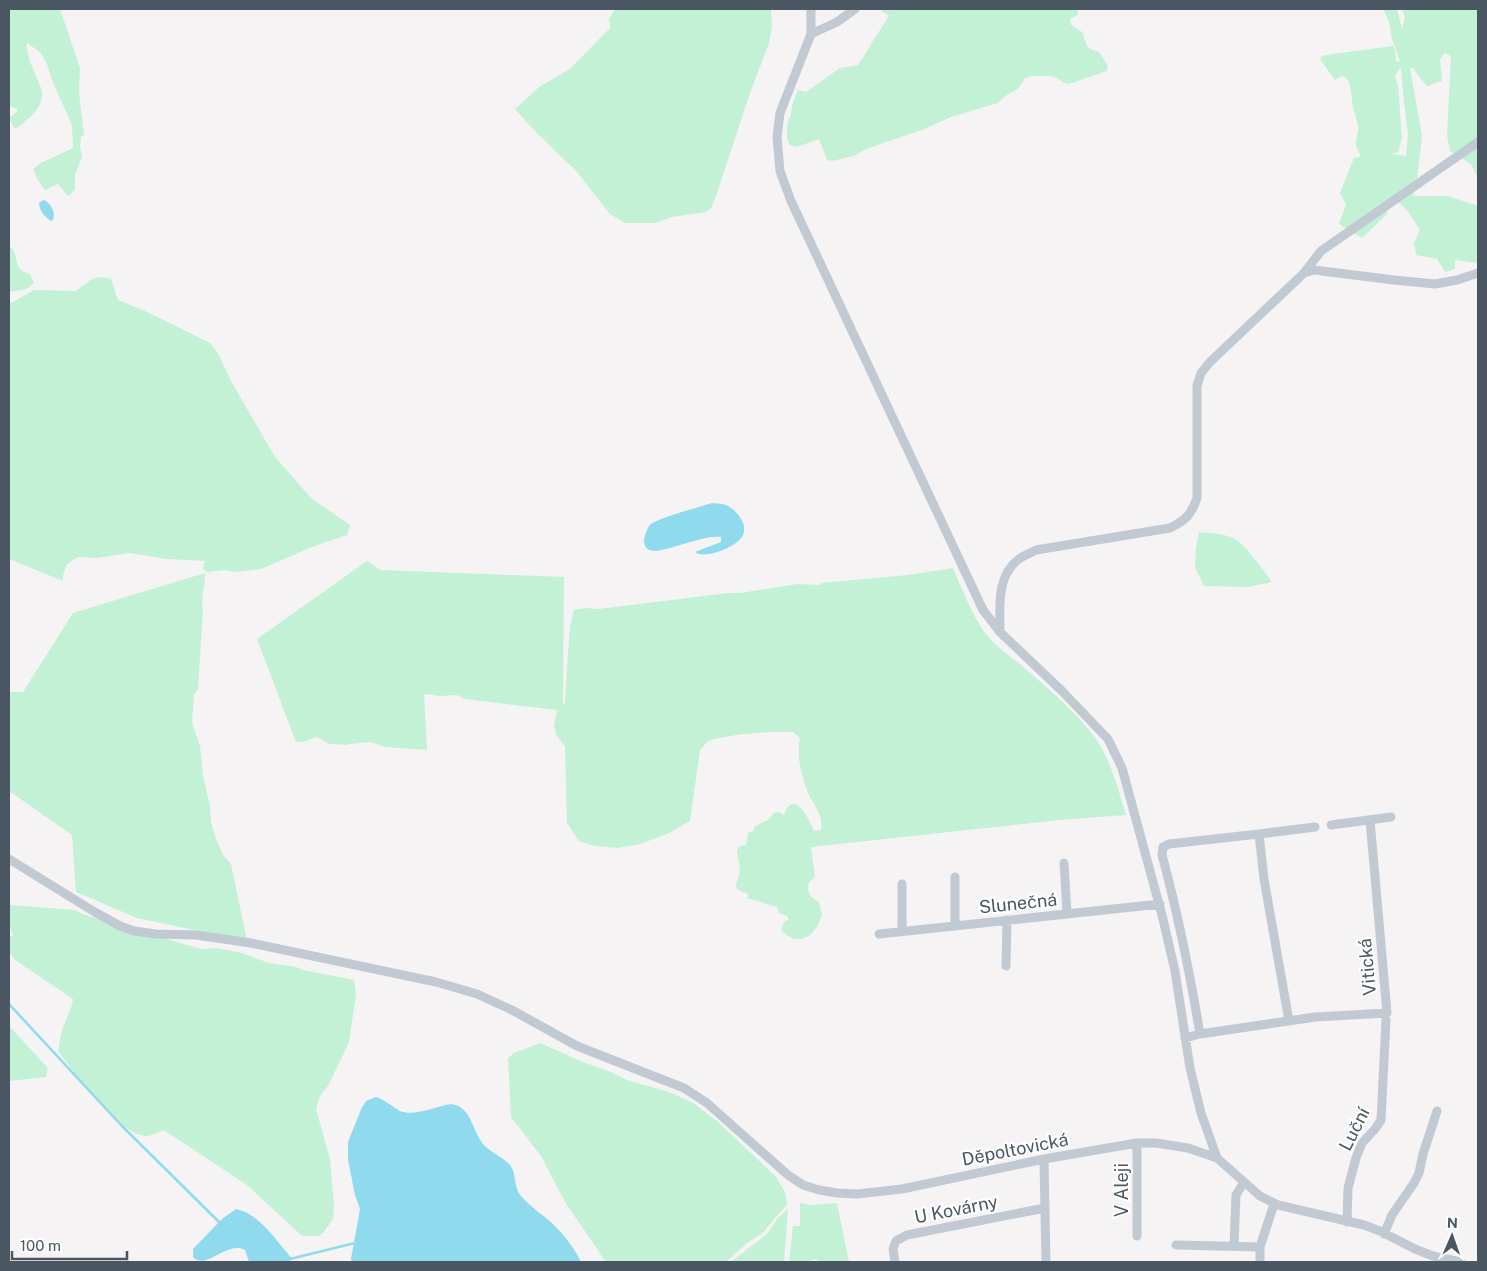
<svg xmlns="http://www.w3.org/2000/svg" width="1487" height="1271" font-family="'Public Sans',sans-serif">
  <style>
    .green { fill: #c3f1d5; fill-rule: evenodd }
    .water { fill: #90daee }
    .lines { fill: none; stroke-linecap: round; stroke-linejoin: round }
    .stream { stroke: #90daee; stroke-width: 2.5 }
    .minor { stroke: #c1cad2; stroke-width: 9 }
    .labels { text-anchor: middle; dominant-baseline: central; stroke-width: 4.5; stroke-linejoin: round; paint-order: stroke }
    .street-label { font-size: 18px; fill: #4a5661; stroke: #fff }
  </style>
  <rect width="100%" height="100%" fill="#f5f3f3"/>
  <!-- green -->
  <path class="green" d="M9,9h51l20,59 -1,25 5,42 -3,1 -1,10 2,11 -7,18v15l-7,6 -10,-12 -13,6 -7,-10 -5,-11 8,-6 32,-15 -1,-23 -18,-40 -8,-23 -6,-10 -13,-9c-1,16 9,30 14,45 6,17 -13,33 -26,41l-6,-11 8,-6v-3l-8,-3z
    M615,9h156l1,18 -3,16 -19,50 -33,100 -6,15 -5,4 -34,5 -17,6h-30l-15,-9 -33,-42 -44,-43 -18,-20 24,-22 31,-18 40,-41 -1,-9z
    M879,9h198l1,6 -8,4 1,6 11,7 5,14 5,4 7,2 9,14 -1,5 -38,13 -7,-2 -5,-4 -6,-2h-19l-7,2 -7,11 -13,7 -7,7 -47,14 -29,13 -56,19 -12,7 -22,5 -5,-1 -8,-21 -22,8 -7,-2 -3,-6v-10l1,-8 3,-7 2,-12 5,-12 8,2 34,-24 18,-3c11,-16 20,-33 31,-49z
    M1383,9h14l5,20 3,-12 -3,-8h76v169l-7,-14 -21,-13 -3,-16 4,-79 -6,-3 -5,6 2,22 -15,5 -10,-12 -4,-6h-3l12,68 -5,43 -4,17h35l30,10v57l-23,-3v9l-10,3 -8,-13 -21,-4 -2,-12 6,-13 -12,-19 -15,-13 -7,17 -24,23 -23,-14 7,-19 -6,-12 14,-35 7,-1c-1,-3 -4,-7 -5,-11 -1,-7 3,-13 2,-19 0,-7 -4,-13 -5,-20 -2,-9 -1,-42 -18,-27l-15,-21 1,-2 4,-2 68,-9 2,4 1,12 4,-1 -8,-22 -3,-17zM1401,68l3,35 4,30 -2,23 -14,-2 6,-2 4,-14 -4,-53 -3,-8 4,-8z
    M9,247h2c9,10 1,23 19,27l4,9 -8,6 -17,3z
    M101,277l10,2 7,21 27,11 65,32 8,10 13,28 44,76 37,42 38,26 -3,10 -35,12 -51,22 -26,3 -10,-2 -18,2 -4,-3 2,-8 -39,-2 -36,-6 -33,5 -19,-1 -11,7 -4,11v6l-54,-22v-255l25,-14 42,1 16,-12z
    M1199,532c10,1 28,2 36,7 10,6 30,33 37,43l-24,5 -44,-1 -9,-18 1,-20z
    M367,561l14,9 183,7 -1,127 2,-1 3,-49 2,-28 4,-16 12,-2 13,1 129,-16h13l56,-9 24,1v-2l87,-8 45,-7c9,22 19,46 32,65 10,13 24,22 37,33 25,22 53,44 73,72 16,22 23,51 31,77l-67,5 -248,27 4,30c-12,8 -8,19 4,25l3,13c-3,6 -5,14 -10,18 -10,10 -24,7 -31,-4l4,-8 4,-1 -2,-4 -8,-3 -2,-6 -30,-9 1,-4c-20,-6 -9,-11 -8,-24 0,-6 -3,-14 -3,-20l3,-4 6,-1 2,-12 5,-2 2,-5 13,-6 6,-7 5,-1 5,3c1,-3 2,-5 4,-8 10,-13 23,17 26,24l7,-1c2,-14 -4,-21 -11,-33 -8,-17 -14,-41 -10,-59l-7,-6h-23l-28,2 -28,5 -6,2 -8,9 -10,71 -23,13 -27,10 -22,4 -23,-2 -16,-5 -12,-18 -2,-76 -9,-13 -2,-8 3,-16 -92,-11 -8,-4 -16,1 -17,-2 3,56 -41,-3 -16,-5 -21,2 -1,1 -19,-1 -12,-7 -14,5h-7l-39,-103z
    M205,573c1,12 -5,24 -2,36l-5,80 -4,5 -2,29 8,23 3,30 7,31 1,15 5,17 7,16 8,9 16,77 -110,-23 -61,-26 -4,-57 -63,-44v-99h14l50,-79z
    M9,905l66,5 7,4 119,35 16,-1 25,5 27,10 27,4 7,3 51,10 2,14 -7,48 -21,44 -8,10 -4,13 14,50 4,47 -1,13 -10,14 -5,3h-10l-7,-1 -54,-50 -77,-51 -7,-4c-5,2 -11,5 -15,6 -28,1 -74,-64 -90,-85l4,-21 10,-25 1,-6 -58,-39 -6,-8v-16h4l-4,-12z
    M9,1026l39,42 -2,9 -37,4z
    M540,1043l43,19 28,10 16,8 42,12 24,11 25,19 58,55 9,15 2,13 -14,15 -10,13 -16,10 -21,19h-120l-41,-60 -24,-46 -30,-39 -3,-59 6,-5z
    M800,1203l11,2 26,-2 12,59h-28l-6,-3 -7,3h-19l4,-36h7z
    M788,1209l-4,53h-53l36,-28 11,-16z"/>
  <!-- water -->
  <path class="water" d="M43,200c8,2 13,13 10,20l-2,1c-7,-5 -11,-9 -12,-18z
    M712,503c5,1 11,0 16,3 9,5 20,18 15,29 -5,12 -39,25 -48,17l26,-10v-5c-19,-3 -59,18 -72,13 -4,-2 -5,-7 -5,-10 1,-5 3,-12 6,-15 7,-7 50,-18 62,-22z
    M376,1097c10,3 16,10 24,14 14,6 37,-5 51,-7 20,2 21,26 32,40 8,9 20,13 27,21 7,9 3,23 12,32 9,11 22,18 32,28 11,11 20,23 27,37h-229l-1,-3 9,-50 -5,-14 -7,-35v-18l14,-35 1,-1 3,-5z
    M236,1209c22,4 39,30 53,46l2,3 -1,4h-41l-4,-12c-17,-10 -40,21 -52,7v-8l29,-30z"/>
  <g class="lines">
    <!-- stream -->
    <path class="stream" d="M9,1004l112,121 100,99
      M290,1259l65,-16"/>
    <!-- minor -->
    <path class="minor" d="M811,9v25l-31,79 -3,24 3,34 11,30 192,409 17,22 62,59 46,48 14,29 40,147 13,56 15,97 11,45 16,45
      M811,34l26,-12 18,-13
      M1304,273l17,-22 157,-109
      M1000,632c0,-25 -4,-56 19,-73 5,-4 12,-6 17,-9l134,-22c16,-8 21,-13 27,-30v-112l4,-13 9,-11 94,-89 10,-3 80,10 41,4 22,-4 21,-7
      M1331,825l60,-8
      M1259,834l56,-7
      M9,859l84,52 27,15 14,5 22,3 40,1 55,8 185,39 41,12 35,16 65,36 107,42 23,15 81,72 15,10 16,5 18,3 20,1 45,-5 142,-30 93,-16h19l32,5 29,10 43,38 18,9 86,20 16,6 35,18 18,7 28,6
      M1064,863l3,51
      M902,884v47
      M955,926v-49
      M879,934l281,-30
      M1006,966l1,-46
      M1200,1034c-10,-60 -22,-120 -38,-179l1,-8 6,-3 90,-10 5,45 25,142
      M1185,1038l15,-4 115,-17 72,-4 -17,-193
      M1137,1143v93
      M1044,1159l2,103
      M1347,1222l1,-34 8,-30 6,-15 13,-14 6,-9 5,-100
      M1384,1234l8,-19 22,-32 5,-10 4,-19 14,-43
      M1176,1245l84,2
      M1234,1246l2,-51 8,-13
      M895,1262l-2,-13 3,-8 11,-6 138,-27
      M1260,1262v-15l14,-43"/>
  </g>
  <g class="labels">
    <!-- street labels -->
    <g class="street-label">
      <text transform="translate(1018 903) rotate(-6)">Slunečná</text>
      <text transform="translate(1367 967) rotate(-95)">Vitická</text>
      <text transform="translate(1354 1129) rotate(-63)">Luční</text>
      <text transform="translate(1015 1149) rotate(-11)">Děpoltovická</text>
      <text transform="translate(1121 1190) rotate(-90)">V Aleji</text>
      <text transform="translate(956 1209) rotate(-11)">U Kovárny</text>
    </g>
  </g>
  <!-- border -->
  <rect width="1487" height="1271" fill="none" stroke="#4a5661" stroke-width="20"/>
  <!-- north arrow -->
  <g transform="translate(1452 1236) rotate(2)" stroke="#ffffff" stroke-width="4" paint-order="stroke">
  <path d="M0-4L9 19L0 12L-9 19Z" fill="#4a5661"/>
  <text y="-8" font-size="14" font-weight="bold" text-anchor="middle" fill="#4a5661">N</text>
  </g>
  <!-- scale -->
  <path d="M12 1251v8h115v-8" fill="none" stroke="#4a5661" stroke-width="2.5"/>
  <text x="20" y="1251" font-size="15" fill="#4a5661" stroke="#ffffff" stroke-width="4" paint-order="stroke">100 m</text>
</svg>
